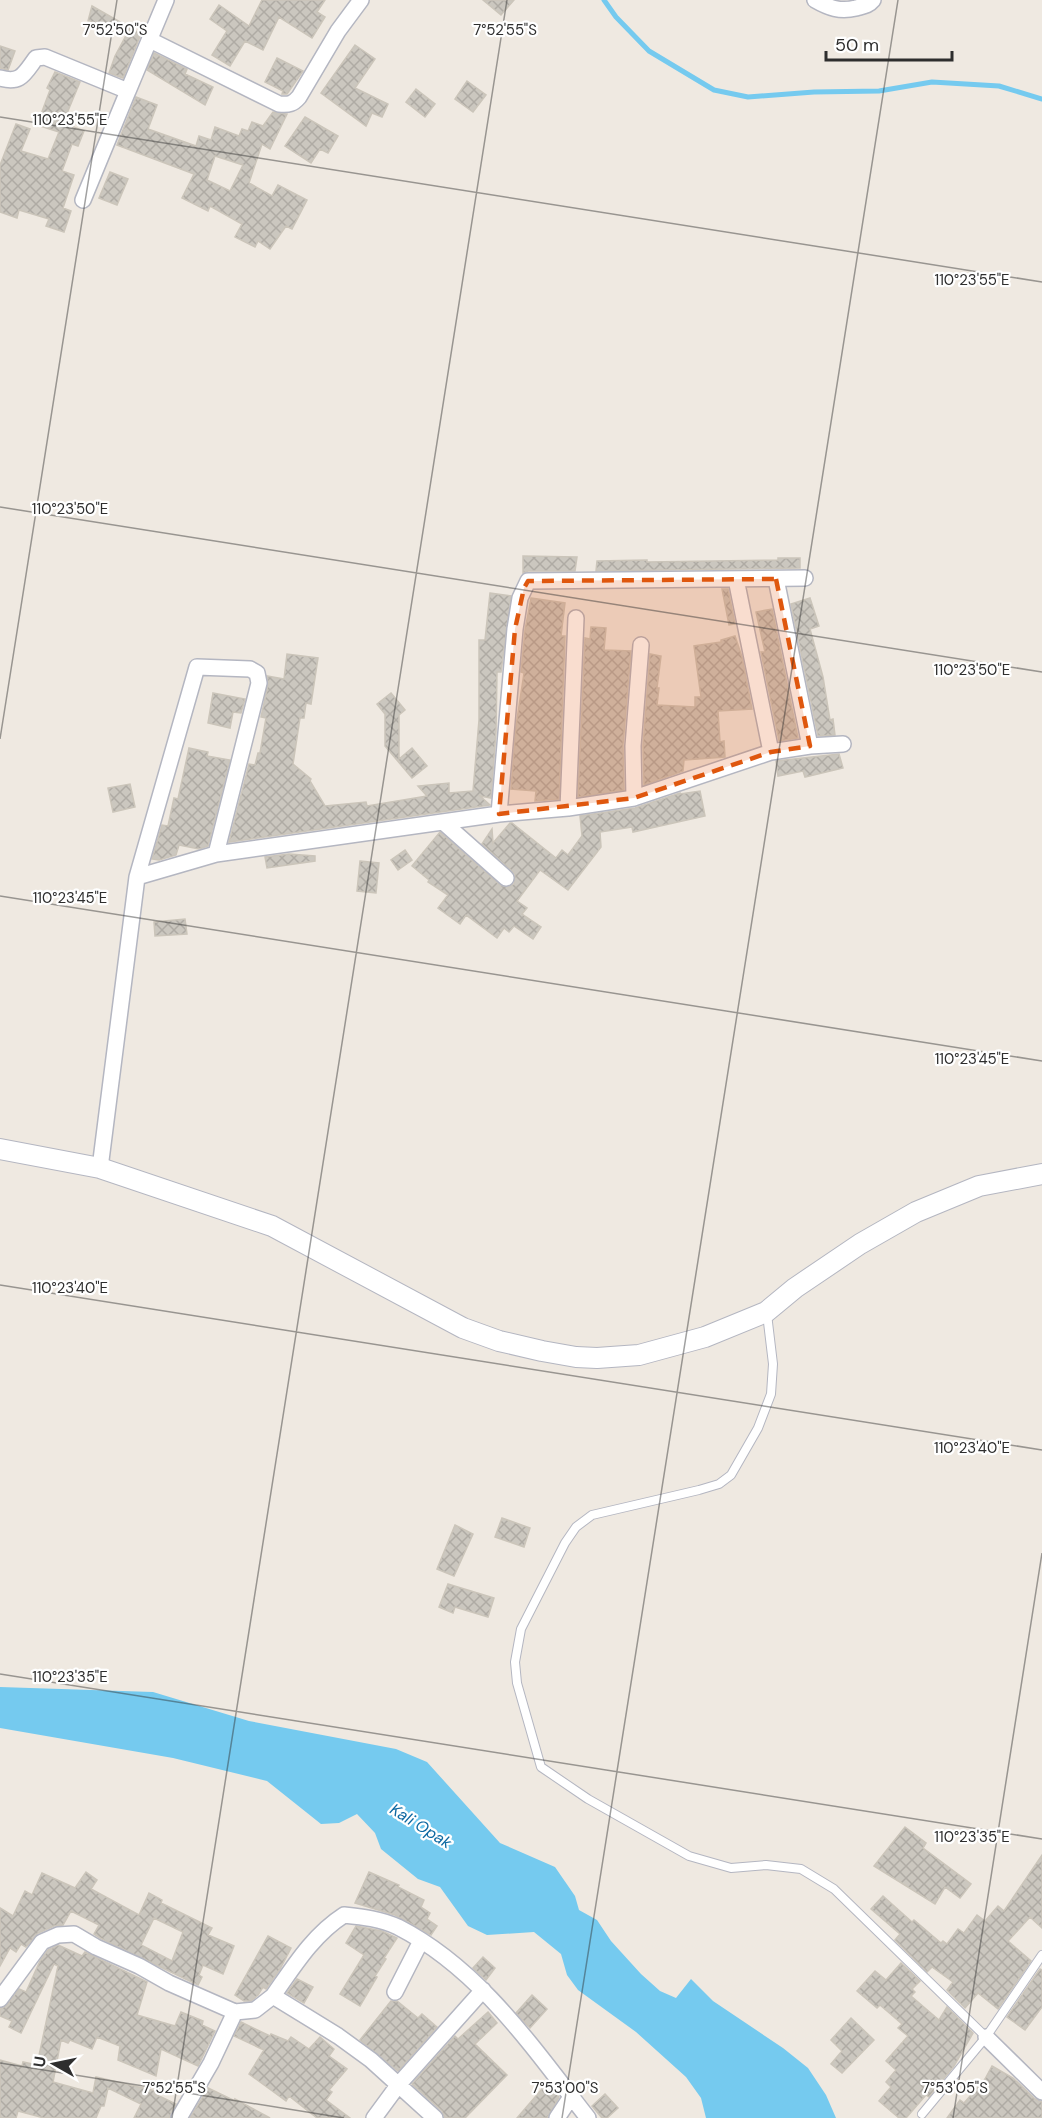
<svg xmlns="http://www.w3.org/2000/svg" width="1042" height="2118" font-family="'DM Sans',sans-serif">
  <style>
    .water { fill: #75caef }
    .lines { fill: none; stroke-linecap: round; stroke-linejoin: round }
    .stream { stroke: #75caef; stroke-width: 5 }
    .building { fill: url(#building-cross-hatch); stroke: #cbc5ba; stroke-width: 1.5; fill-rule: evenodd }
    .service-casing { stroke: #b4b6c1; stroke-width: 10 }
    .minor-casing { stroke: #b4b6c1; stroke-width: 18 }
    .tertiary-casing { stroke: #b4b6c1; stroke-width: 22 }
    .service { stroke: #fff; stroke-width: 8 }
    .minor { stroke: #fff; stroke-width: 15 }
    .tertiary { stroke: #fff; stroke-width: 20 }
    .marked { fill: #df570e; fill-opacity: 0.2; stroke: #df570e; stroke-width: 4.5; stroke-dasharray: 12 8; stroke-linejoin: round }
    .ticks { fill: none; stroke: #2e2e2e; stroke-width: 1.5; stroke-opacity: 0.45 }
    .labels { text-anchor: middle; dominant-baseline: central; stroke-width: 4.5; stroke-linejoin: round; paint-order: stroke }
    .water-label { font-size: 16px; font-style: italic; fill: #0e69a2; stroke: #fff }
    .ticks-label { font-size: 15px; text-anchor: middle; fill: #2e2e2e; stroke: #fff; stroke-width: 4.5; stroke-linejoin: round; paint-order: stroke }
  </style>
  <defs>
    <pattern id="building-cross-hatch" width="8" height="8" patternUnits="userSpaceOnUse" patternTransform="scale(1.5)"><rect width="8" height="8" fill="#cbc7bf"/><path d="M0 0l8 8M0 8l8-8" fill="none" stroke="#afaba4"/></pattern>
  </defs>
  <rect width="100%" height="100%" fill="#efe9e1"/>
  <!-- water -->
  <path class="water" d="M0,1687l153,5 96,29 147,28 31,13 73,81 55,24 20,29 4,14 18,10 14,21 30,33 19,17 16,7 15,-19 22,22 70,47 25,20 18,27 10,23h-130l-5,-20 -15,-21 -50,-45 -58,-42 -11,-15 -6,-21 -27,-22 -47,3 -19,-9 -28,-39 -22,-8 -37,-30 -6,-16 -18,-19 -18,9 -18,1 -54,-43 -94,-23 -173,-30z"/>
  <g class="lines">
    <!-- stream -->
    <path class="stream" d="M604,0l12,17 33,34 65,39 34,7 66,-5 65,-1 53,-9 67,4 43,13"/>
  </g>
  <!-- building -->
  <path class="building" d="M262,0h63l-8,12 8,5 -13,21 -33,-21 -16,33 -18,-9 -15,25 -18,-11 15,-24 -17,-12 9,-14 30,21z
    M483,0h31l-13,15z
    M92,6l37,21 -2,5 -39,-11z
    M130,28l11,6 -18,44 -14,-5 6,-17z
    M355,45l20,14 -20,29 33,16 -6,13 -10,-4 -6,13 -45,-33z
    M0,46l15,5 -7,19 -8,-2z
    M154,53l33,16 -2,5 28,13 -8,18 -58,-35z
    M277,58l26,13 -16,23h-5l1,-3 -18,-9z
    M55,72l25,10 -17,41 21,8 -6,15 -6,-2 -10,27 12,4 -11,33 8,3 -7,21 -18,-6 3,-7 -30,-9 -2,8 -17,-6v-47l16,-41 14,5 -9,22 27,8 11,-27 -22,-7 13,-35 -3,-2z
    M467,81l19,14 -13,17 -18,-13z
    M416,89l19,15 -10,13 -19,-15z
    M136,97l21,8 -9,24 48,17 3,-10 12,4 4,-13 24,9 3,-7 6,2 4,-9 11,4 10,-14 14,2 -17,35 -8,-5 -13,39 23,13 6,-11 29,15 -15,29 -6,-3 -16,23 -12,-8 -3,6 -20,-10 7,-13 -32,-18 -2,5 -26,-13 12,-24 -77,-29zM215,156l28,9 -13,26 -23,-11z
    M305,117l33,19 -10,17 -8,-4 -9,14 -26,-17z
    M110,172l18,7 -11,26 -18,-7z
    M523,556l54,1 -2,14h-47l-5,2z
    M778,558h22v10l-204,3 1,-10 50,-1v2l131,-2z
    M722,589h6l7,35 -6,1z
    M490,593l21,3 -10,76h-4l-1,60 -5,66 -11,-2 10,9 -261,37 20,-78 6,1 3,-12h2l6,-35 -5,-1 7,-32 -1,-9 17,3 3,-25 31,4 -7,46 -5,-1 -2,15h-4l-7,46 18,15 -1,2 15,25 41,-4 1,4 60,-10 -9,-10 31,-3v10l24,-2 6,-71v-80h6z
    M531,598l34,5 -4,33h4l-6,163 -24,2 1,-10 -25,-2 5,-63 8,-53 -3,-1 4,-42z
    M810,598l9,28 -9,3 13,48 7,43 3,-1 2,16 -17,1 -27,-132z
    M772,609l26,129 -19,3 -18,-89h4l-9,-40z
    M591,627l15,1 -2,22 27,1 -8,94 1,45 -46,7 7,-159 5,1z
    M735,636l7,21 10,52 -34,2 2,31 4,-1 1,16 -41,3 -1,11 -39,14 -1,-39 7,-92 11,2 -4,32h2l-2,17 38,2v-10h6l-7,-51 27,-4v-2z
    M213,693l32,6 -4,14 -8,-1 -3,16 -22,-5z
    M391,693l14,17 -6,5v44l13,-11 15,18 -15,12 -27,-32v-32l-8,-10z
    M189,748l19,4 -1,4 23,4 -22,86 -9,3 -20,-4 -3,10 -17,5 -7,-1 10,-34 6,1 6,-28 4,1z
    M839,754l4,14 -38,9 -2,-6 -25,5 -2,-15z
    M130,784l5,23 -22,5 -5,-24z
    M700,791l5,25 -72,16 -1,-5 -32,5 1,15 -33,43 -28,-20 -23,31 10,7 -5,6 19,13 -8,12 -19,-13 -5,6 -5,-4 -7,10 -31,-23 -6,9 -22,-16 10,-13 -20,-13 1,-2 -17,-14 28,-34 60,53 8,2 6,-3 1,-10 -33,-30 10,-15 1,14 17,-20h2l44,35 6,-8 6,5 14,-19 -2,-20 55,-8 45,-15v1z
    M405,850l7,10 -14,10 -7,-10z
    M289,854l26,2v5l-48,7 -2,-11z
    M360,861l19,2 -3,30 -19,-2z
    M185,919l2,15 -32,2 -1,-14z
    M502,1518l28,10 -6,19 -29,-10z
    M455,1525l18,9 -19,42 -17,-7z
    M448,1584l46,14 -6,19 -33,-10 -2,6 -14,-6z
    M905,1827l21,16 -3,5 48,36 -11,14 -15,-11 -10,17 -61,-38z
    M1042,1855v73l-12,-11 -22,24 23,20 -33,48 -20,-16 -13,15 -18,-18 6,-8 -21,-15 -5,5 -32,-32 5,-6 -29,-25 12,-13 29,26 2,-2 27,23 2,-2 4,3 11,-15 6,4 13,-18 8,6 13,-15 6,5z
    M86,1872l11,8 -6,9 48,26 10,-22 13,7 -1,3 51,25 -4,7 26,11 -11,28 -20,-9 -4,10 3,2 -4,8 -98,-47 -6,-4 5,-9 -28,-14 -8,14 -9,1 -16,7 -12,14 -5,-3 -5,8 -6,-4 -10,18v-58l13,8 12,-25 7,4 10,-22 33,15zM154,1918l29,14 -11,29 -31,-16z
    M369,1872l30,13 -1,2 26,13 -3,7 9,6 -3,6 10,7 -6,9 -36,-20 -40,-12z
    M356,1926l26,5 15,7 -13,20 2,1 -11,17 2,1 -17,29 -20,-12 24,-39 -18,-12z
    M268,1936l23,12 -11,21 -14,20 -3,-2 -5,8 -7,6h-7l-9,-6z
    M58,1945l24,11 3,-4 62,30 -10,33 38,11 6,-14 22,9 -1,4 13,6 -17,35 -37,-17 -5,27 -38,-16 2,-14 -23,-9 -5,12 -22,-9 -2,3 -7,-3 -8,42 40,11 3,-16 60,14 -1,3 21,10 -7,14h-35l7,-14 -33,-16 -4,18h-3l-5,12h-52l-26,-7 -2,7h-16v-58l22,6 1,-4 14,3 21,-99 -4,-2 -33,69 -12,-6 3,-6 -12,-5v-7l7,-4 12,-16 7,3 14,-31 8,-11z
    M483,1957l12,11 -9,12 -13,-12z
    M901,1963l19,18 -8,8 3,3 -4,4 28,24 8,-13 26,26 -19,33 -25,31 -3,-2 -20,23h-7l-20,-17 12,-14 -5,-5 10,-12 -10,-9 22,-25 -10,-8 4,-4 -22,-19 -3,3 -20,-17 18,-20 11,9z
    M1040,1969l2,1v37l-17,23 -18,-13z
    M297,1979l16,8 -9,16 -17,-10z
    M532,1995l15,14 -17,19 -14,-15z
    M391,2001h6l21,17 4,-4 15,13 -39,44 -38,-31z
    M488,2012l9,11 -22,21 32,31 -42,43h-20l-3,-7 -30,-27 43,-48 3,3z
    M851,2018l23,22 -32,33 -11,-9 11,-13 -11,-11z
    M241,2022l29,14 1,-2 17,7 3,-4 18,12 11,-12 14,12 -5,7 18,13 -18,21 3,2 -6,8 24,18h-33l-28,-22 -3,5 -37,-27 15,-24 -30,-14z
    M992,2066l21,12 22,21 7,3v16h-95l13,-18 4,3 21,-24z
    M548,2082l11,15 -12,21h-30z
    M208,2088l27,13v-2l35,19h-80z
    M605,2094l13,14 -11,10h-5l-10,-12z"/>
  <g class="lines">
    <!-- service casing -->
    <g class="service-casing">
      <path id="service" d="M767,1314l6,50 -2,30 -13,34 -27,47 -12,9 -20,6 -107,25 -16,12 -11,16 -44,86 -6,33 2,21 24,84 47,32 101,57 42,12 35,-3 35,4 33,20 152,148
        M922,2114l64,-77 56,-82"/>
    </g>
    <!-- minor casing -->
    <g class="minor-casing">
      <path id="minor" d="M815,0c14,8 25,12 41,8 7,-2 12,-2 17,-8
        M150,40l129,64c10,1 14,0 20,-7l39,-66 23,-31
        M0,78c21,6 24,-4 36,-20l9,-1 83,34 38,-91
        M83,200l45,-109
        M736,579l35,173
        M776,579l34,167
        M634,798l-1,-52 8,-101
        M568,808l8,-190
        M499,814l16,-185 5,-31 8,-17 277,-3
        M443,822l63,56
        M137,877l79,-23 283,-40 69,-6 66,-10 137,-46 39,-6 33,-2
        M100,1168l37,-291 60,-210 53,2 7,4 2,10 -43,171
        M395,1992l26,-51
        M273,1996c21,-30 40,-61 71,-81 19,2 37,4 54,12 82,42 135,121 190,191
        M0,1999l42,-57 16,-7 16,-1 22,13 43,19 30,17 66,29 20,-2 18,-14 65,40 33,24 64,58
        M986,2037l56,55
        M179,2118l32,-55 24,-51
        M374,2118l25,-34 84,-94
        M557,2118l14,-21"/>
    </g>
    <!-- tertiary casing -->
    <g class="tertiary-casing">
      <path id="tertiary" d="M0,1149l100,19 172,58 191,102 36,13 43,10 34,6 21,1 42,-3 66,-18 61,-25 29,-24 65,-44 56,-32 63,-26 63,-12"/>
    </g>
    <!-- service -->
    <use href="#service" class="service"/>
    <!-- minor -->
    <use href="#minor" class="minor"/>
    <!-- tertiary -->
    <use href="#tertiary" class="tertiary"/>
  </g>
  <!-- marked area -->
  <path class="marked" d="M776,579l34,167 -39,6 -137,46 -135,16 16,-185 9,-41 4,-7z"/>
  <!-- ticks -->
  <path class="ticks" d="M0,117l1042,165M0,507l1042,165M0,739l117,-739M0,896l1042,165M0,1285l1042,165M0,1674l1042,165M0,2063l344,55M172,2118l335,-2118M562,2118l336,-2118M953,2118l89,-565"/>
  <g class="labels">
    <!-- water labels -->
    <g class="water-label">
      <text transform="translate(421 1826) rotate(32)">Kali Opak</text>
    </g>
  </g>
  <g class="ticks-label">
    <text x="115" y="35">7°52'50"S</text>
    <text x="505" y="35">7°52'55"S</text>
    <text x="70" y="125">110°23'55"E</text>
    <text x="972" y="285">110°23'55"E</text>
    <text x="70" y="514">110°23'50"E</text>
    <text x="972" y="675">110°23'50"E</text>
    <text x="70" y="903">110°23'45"E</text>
    <text x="972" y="1064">110°23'45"E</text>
    <text x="70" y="1293">110°23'40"E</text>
    <text x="972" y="1453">110°23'40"E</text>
    <text x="70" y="1682">110°23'35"E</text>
    <text x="972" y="1842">110°23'35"E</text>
    <text x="174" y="2093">7°52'55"S</text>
    <text x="565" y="2093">7°53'00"S</text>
    <text x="955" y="2093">7°53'05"S</text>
  </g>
  <!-- north arrow -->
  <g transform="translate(54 2064) rotate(279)" stroke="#ffffff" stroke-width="4.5" paint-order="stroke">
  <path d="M0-4.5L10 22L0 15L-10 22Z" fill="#2e2e2e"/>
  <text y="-9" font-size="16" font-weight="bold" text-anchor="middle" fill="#2e2e2e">U</text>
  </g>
  <!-- scale -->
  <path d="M826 51v9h126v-9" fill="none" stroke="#2e2e2e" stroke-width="3"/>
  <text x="835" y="51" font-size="18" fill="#2e2e2e" stroke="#ffffff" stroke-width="4.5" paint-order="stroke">50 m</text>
</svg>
